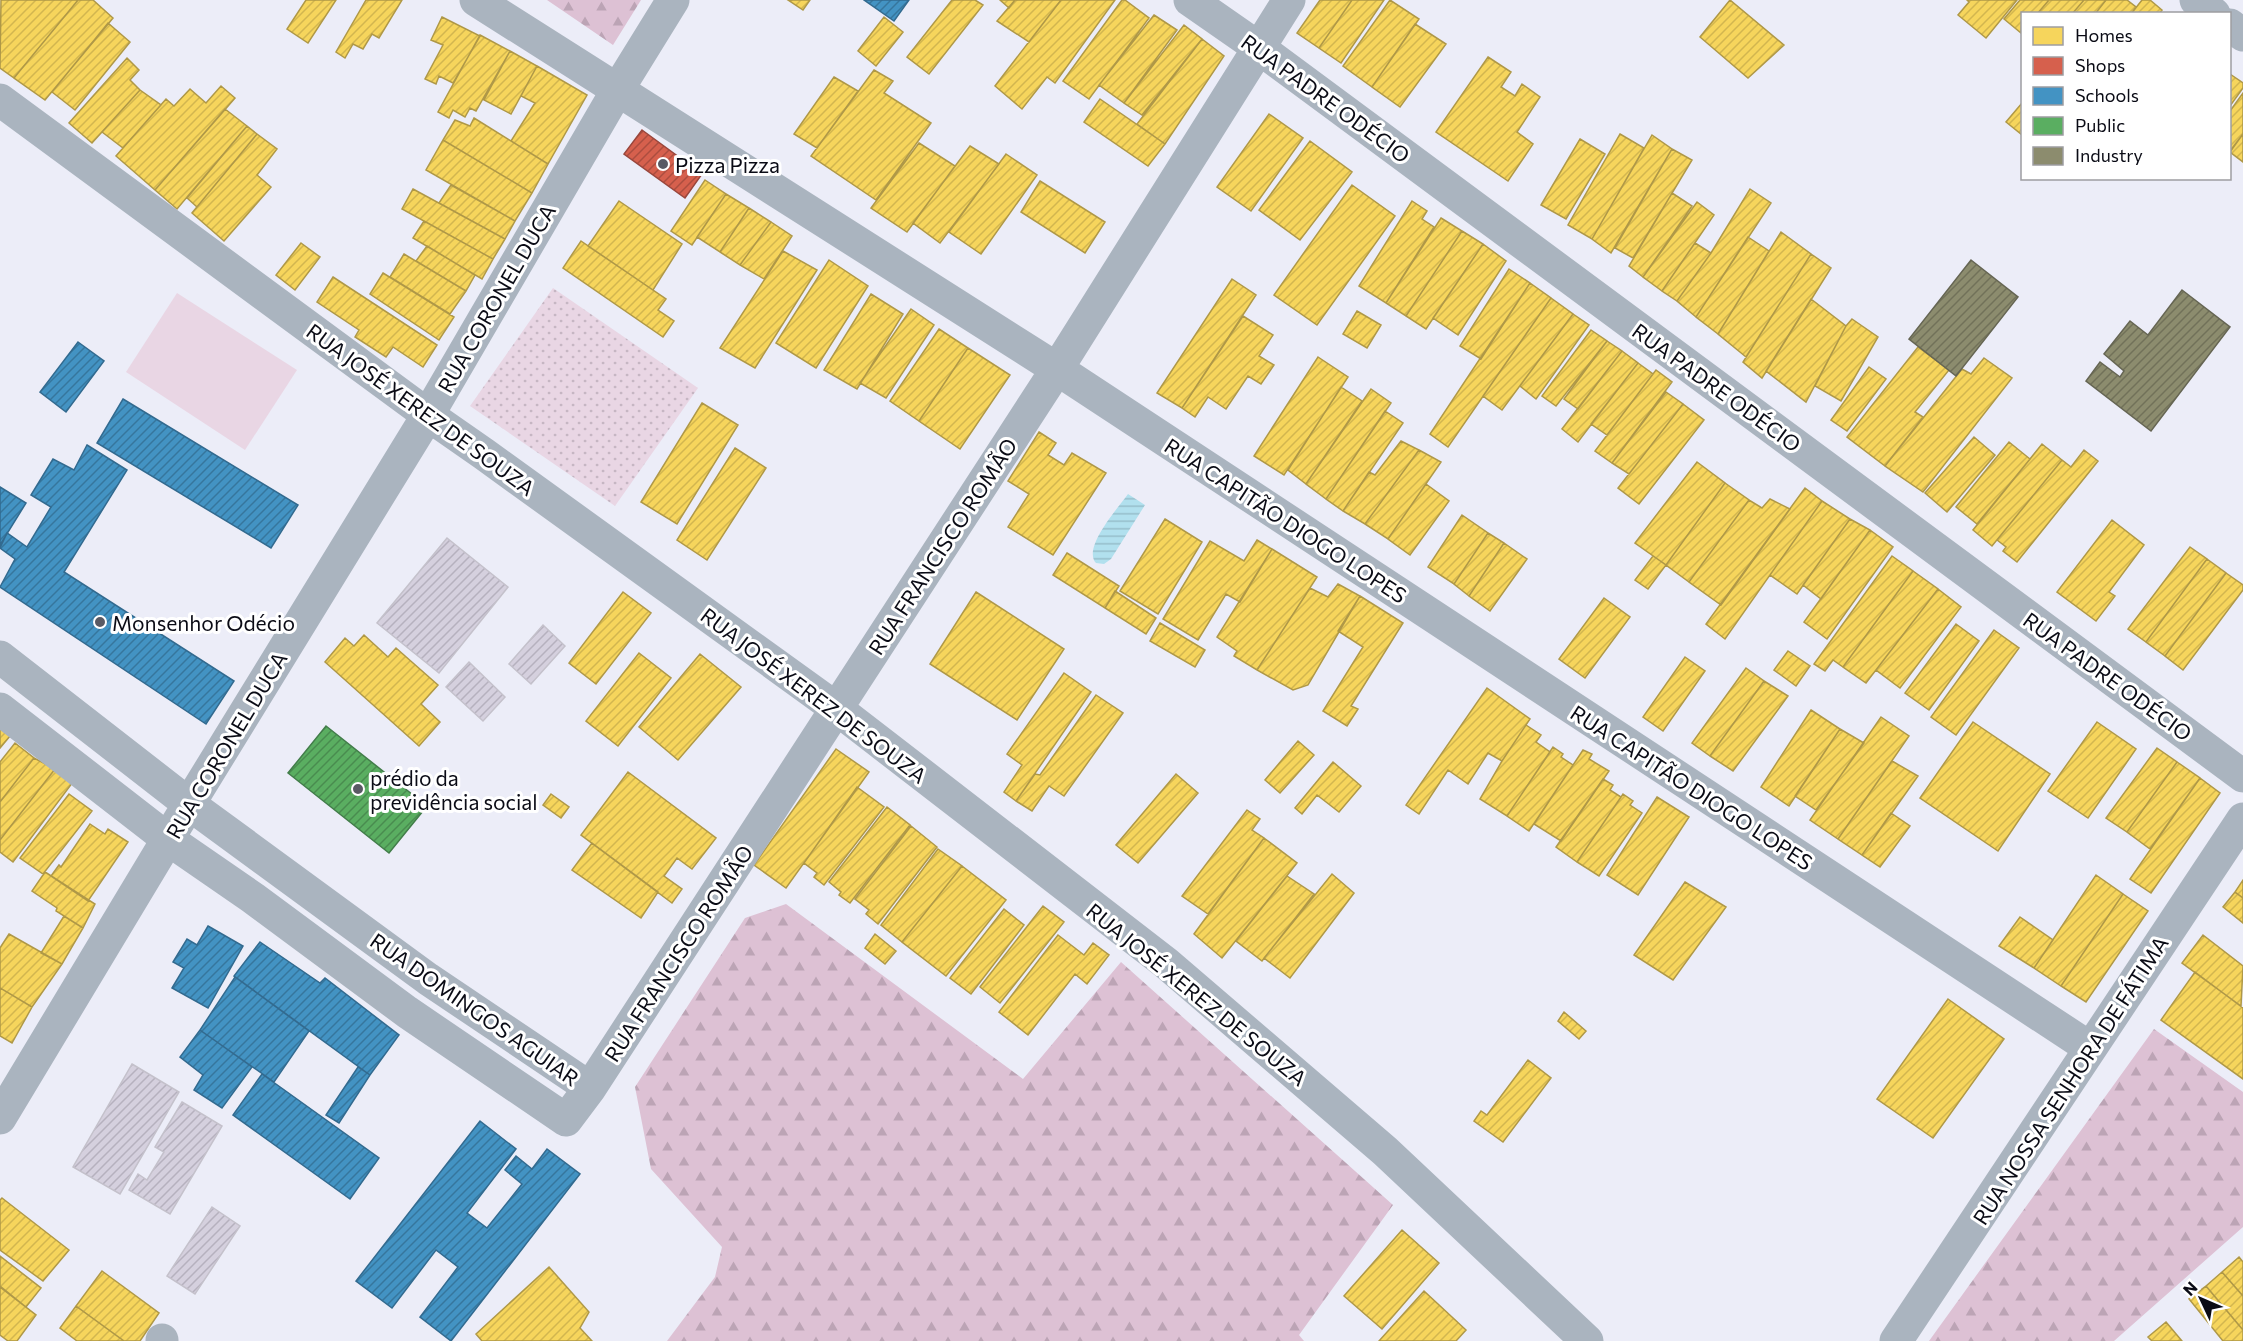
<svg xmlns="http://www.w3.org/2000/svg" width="2243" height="1341" font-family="Commissioner,sans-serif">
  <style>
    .grass { fill: url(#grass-dots) }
    .forest { fill: url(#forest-firs) }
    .pitch { fill: #e9d6e4 }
    .water { fill: url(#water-rules) }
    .homes { fill: url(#homes-hatch); stroke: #af9847; stroke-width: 1.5 }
    .shops { fill: url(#shops-hatch); stroke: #99463c; stroke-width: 1.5 }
    .schools { fill: url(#schools-hatch); stroke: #326a8f; stroke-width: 1.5 }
    .public { fill: url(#public-hatch); stroke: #427d4a; stroke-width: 1.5 }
    .industry { fill: url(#industry-hatch); stroke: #656553; stroke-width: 1.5 }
    .building { fill: url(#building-hatch); stroke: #c4c1cb; stroke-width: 1.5 }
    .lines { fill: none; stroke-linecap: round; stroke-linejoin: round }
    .street { stroke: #aab4bf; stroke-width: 33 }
    .poi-dot { fill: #595a64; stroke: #fff; stroke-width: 2 }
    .labels { text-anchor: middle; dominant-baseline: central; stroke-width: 6; stroke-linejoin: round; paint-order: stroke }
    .street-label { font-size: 21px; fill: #0a0b15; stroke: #fff }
    .poi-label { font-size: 21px; fill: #0a0b15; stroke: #fff; text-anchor: start }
  </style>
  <defs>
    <pattern id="grass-dots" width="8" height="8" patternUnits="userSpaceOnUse" patternTransform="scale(1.5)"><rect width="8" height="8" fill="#e9d6e4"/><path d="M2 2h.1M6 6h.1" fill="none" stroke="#c6b6c3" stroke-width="1.8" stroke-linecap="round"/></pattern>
    <pattern id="forest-firs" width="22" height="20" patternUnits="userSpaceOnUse" patternTransform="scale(1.5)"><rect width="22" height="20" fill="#ddc1d4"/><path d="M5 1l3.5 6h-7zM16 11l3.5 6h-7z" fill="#bca4b5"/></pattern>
    <pattern id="water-rules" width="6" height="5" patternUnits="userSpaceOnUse" patternTransform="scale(1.5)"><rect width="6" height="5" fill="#b1e0ee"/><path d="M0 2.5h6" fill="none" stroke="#97bfcb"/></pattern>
    <pattern id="homes-hatch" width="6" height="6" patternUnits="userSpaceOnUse" patternTransform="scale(1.5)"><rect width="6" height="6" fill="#f6d55c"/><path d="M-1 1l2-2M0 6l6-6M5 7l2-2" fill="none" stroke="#d2b64f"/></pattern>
    <pattern id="shops-hatch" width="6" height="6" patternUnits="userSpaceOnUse" patternTransform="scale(1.5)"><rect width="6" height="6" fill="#d6604d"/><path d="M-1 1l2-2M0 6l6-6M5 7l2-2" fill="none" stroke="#ac4d3f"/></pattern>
    <pattern id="schools-hatch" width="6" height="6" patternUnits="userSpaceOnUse" patternTransform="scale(1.5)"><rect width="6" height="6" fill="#4393c3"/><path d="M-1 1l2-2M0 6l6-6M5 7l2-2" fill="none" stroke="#36769d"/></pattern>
    <pattern id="public-hatch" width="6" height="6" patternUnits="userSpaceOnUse" patternTransform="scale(1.5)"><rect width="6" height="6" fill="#5aae61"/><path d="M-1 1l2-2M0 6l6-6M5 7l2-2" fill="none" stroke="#498c4f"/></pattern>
    <pattern id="industry-hatch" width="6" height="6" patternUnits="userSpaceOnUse" patternTransform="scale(1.5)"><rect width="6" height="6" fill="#8c8c6e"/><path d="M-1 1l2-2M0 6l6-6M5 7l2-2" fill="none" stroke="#717159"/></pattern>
    <pattern id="building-hatch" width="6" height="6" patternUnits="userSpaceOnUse" patternTransform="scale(1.5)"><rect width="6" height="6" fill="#d5d0de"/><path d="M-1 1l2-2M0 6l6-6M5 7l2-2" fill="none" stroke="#b6b1be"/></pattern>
  </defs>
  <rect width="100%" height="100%" fill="#ecedf8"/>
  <!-- grass -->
  <path class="grass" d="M553,288l145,100 -83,118 -145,-100z"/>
  <!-- forest -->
  <path class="forest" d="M547,0h94l-28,45z
    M786,904l237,175 98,-117 272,243 -94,130 5,6h-637l48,-64 7,-30 -71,-78 -16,-82 110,-169z
    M2154,1029l89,63v135l-129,114h-185z"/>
  <!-- pitch -->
  <path class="pitch" d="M177,293l120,77 -52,80 -119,-78z"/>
  <!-- water -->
  <path class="water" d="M1128,494l17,11 -34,54 -7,5 -8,-1c-14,-15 22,-55 32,-69z"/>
  <!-- homes -->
  <path class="homes" d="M1,0h77l-64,78 -14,-10z
    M78,0h15l20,18 -68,82 -31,-22z
    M306,0h30l-28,43 -21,-14z
    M366,0h36l-23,38 -7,-4 -9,15 -10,-5 -8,14 -9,-6z
    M788,0h22l-7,10z
    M952,0h23l8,5 -54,69 -22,-17z
    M1000,0h15l-6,8z
    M1015,0h46l-32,42 -32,-21z
    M1061,0h54l-60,83 -8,-6 -25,32 -27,-23z
    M1122,0h3l24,18 -60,81 -26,-18z
    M1320,0h32l-33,48 -22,-15z
    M1352,0h32l-43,63 -22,-15z
    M1390,0l29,19 -47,68 -29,-21z
    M1730,0l54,45 -36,33 -48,-41z
    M1967,0h50l-31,38 -28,-23 11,-13z
    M2020,0h29l-12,14h-15l-1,19 -17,-14z
    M2049,0h35l-12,14h-35z
    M2084,0h22l-11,14h-23z
    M2106,0h21l9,7 -5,7h-36z
    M2142,0h8l12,10 -3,4h-28z
    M1154,15l23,15 -53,73 -25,-18z
    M442,17l38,19 -27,47 -14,-7 -3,8 -11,-5 18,-34 -12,-5z
    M884,17l19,15 -27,34 -18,-15z
    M108,23l22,19 -55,68 -23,-18z
    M1415,24l31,20 -46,63 -28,-20z
    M1184,25l18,14 -60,76 -18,-12z
    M480,35l30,16 -34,60 -6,-3 -5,9 -12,-7 -4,8 -11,-6z
    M1202,39l22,17 -59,88 -28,-20z
    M510,51l27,15 -26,48 -27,-14z
    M1488,57l23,15 -10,15 14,9 7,-12 18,13 -23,35 16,12 -25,37 -72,-49z
    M127,58l12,12 -9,10 10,10 -48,53 -23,-20z
    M537,66l50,29 -39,69 -37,-23 24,-38 -14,-7z
    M874,70l19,11 -9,12 47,30 -55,77 -65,-44z
    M2230,74l13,9v5l-13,18z
    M834,77l24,14 -41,57 -23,-14z
    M221,86l14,12 -80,92 -39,-34 50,-57 8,7 16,-17 16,14z
    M140,90l21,15 -38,43 -21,-16z
    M2243,93v41l-13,17v-40z
    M1100,99l65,45 -17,22 -64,-44z
    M2022,103v29l-1,2 -15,-12z
    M225,109l22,17 -70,83 -22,-19z
    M1269,114l34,24 -52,73 -34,-24z
    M474,118l74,46 -16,29 -89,-53 12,-20 15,6z
    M247,126l10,8 -60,73 -10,-9z
    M257,134l20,15 -20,26 14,12 -47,54 -32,-28z
    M1620,134l24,14 -52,91 -24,-14z
    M2243,134v28l-13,-10z
    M1652,135l20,14 -61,104 -19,-14z
    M1580,139l25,15 -39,65 -25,-14z
    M443,140l89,53 -17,28 -89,-51z
    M1310,141l42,31 -52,68 -41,-30z
    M919,143l36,23 -48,66 -36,-24z
    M970,146l29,18 -59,79 -27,-20z
    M1672,149l20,11 -59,98 -18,-10z
    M1006,154l31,21 -56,79 -32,-22z
    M705,180l21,14 -34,51 -21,-14z
    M1040,181l65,41 -20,31 -64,-41z
    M451,185l64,36 -10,18 -66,-36z
    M1352,185l43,31 -78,109 -43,-30z
    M413,189l92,50 -12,20 -91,-50z
    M1750,189l21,14 -75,114 -19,-16 34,-48z
    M1672,193l20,13 -49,71 -14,-11z
    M726,194l23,14 -29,44 -23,-15z
    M619,201l63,43 -29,46 -65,-44z
    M1412,201l15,10 -5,8 12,8 -48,76 -27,-17z
    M1697,202l17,13 -52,76 -19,-14z
    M749,208l22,14 -31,43 -20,-13z
    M1441,218l21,13 -56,85 -20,-13z
    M424,221l69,38 -11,20 -69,-41z
    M771,222l21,14 -28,43 -24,-14z
    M1462,231l21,13 -57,85 -20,-13z
    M1781,232l30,22 -65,103 -28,-23z
    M1748,237l21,14 -51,83 -22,-17z
    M581,241l85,58 -8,11 16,11 -11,16 -100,-69z
    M301,243l19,14 -25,33 -19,-15z
    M1695,243l16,10 -34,48 -15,-10z
    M1483,244l23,17 -48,74 -25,-17z
    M427,246l48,29 -9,16 -50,-30z
    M783,251l34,19 -62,98 -35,-20z
    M404,254l62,37 -16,23 -60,-37z
    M1811,254l20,14 -69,110 -19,-16z
    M829,260l39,26 -52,82 -40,-25z
    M1509,269l21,14 -49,76 -21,-13z
    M383,273l71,44 -15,23 -69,-46z
    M333,277l104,68 -14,22 -30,-20 -7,10 -31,-20 4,-7 -42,-28z
    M1232,279l24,16 -74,113 -25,-15z
    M1530,283l21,15 -103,149 -18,-13z
    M871,294l32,20 -46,75 -33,-19z
    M1551,298l22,16 -71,96 -19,-14z
    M1811,299l35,27 -40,76 -40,-31z
    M911,309l23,16 -48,73 -26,-15z
    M1357,311l24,14 -14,23 -24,-14z
    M1573,314l16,11 -53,74 -16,-13z
    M1243,316l30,19 -14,21 15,9 -13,19 -13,-8 -22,33 -18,-12 -13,20 -13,-9z
    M1852,319l26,18 -37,64 -26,-15 31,-60z
    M939,329l29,19 -49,73 -29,-20z
    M1591,330l16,11 -51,65 -14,-10z
    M1607,341l15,10 -44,58 -14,-10z
    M1918,347l31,23 -34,42 8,5 -38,49 -38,-29z
    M968,348l42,27 -50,74 -41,-28z
    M1622,351l16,12 -60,79 -16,-13z
    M1318,357l30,20 -64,98 -30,-19z
    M1984,358l28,20 -89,114 -38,-26 77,-97 9,5z
    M1638,363l15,11 -46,61 -16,-11z
    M1869,367l17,12 -39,52 -16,-11z
    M1656,370l16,12 -60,81 -17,-12z
    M1341,387l21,14 -56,83 -18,-14z
    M1371,389l20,14 -65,96 -20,-15z
    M1666,392l17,12 -54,70 -17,-11z
    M702,403l36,22 -61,99 -36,-22z
    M1683,404l21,16 -65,84 -21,-16z
    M1385,411l18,12 -60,88 -17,-12z
    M1039,432l17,11 -8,12 16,10 8,-12 34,20 -53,82 -45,-28 21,-33 -21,-13z
    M1974,437l21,18 -48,57 -22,-19z
    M1401,441l18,9 -54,74 -22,-13 26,-39 6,3z
    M2009,442l21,17 -53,65 -21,-17z
    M2042,444l20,16 -70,86 -19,-16z
    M735,448l31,20 -59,92 -30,-20z
    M1419,450l22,12 -53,77 -23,-15z
    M2084,450l14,11 -81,101 -14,-11 3,-4 -9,-7 65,-80 9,7z
    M1697,462l28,21 -59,82 -31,-22z
    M1725,483l24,17 -60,82 -23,-17z
    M1426,484l23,17 -39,54 -22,-16z
    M1805,488l17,13 -97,138 -19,-15z
    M1770,499l20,10 -69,96 -32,-23 60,-82 13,8z
    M1822,501l28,18 -53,75 -27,-19z
    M1462,515l26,18 -34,51 -26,-17z
    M1165,519l37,23 -44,72 -38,-23z
    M1850,519l20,11 -49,69 -18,-14z
    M2112,520l32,25 -35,47 6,4 -19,25 -39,-29z
    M1870,530l23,17 -66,92 -23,-17z
    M1488,533l16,10 -35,53 -15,-12z
    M1257,540l15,9 -32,53 -14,-8 -28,46 -35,-21 47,-78 34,20z
    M1504,543l23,16 -37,52 -21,-15z
    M2190,547l17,12 -61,83 -18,-13z
    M1272,549l45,28 -60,93 -23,-14 3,-5 -20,-14z
    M1067,553l52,33 -14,22 -52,-33z
    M1653,556l13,9 -18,24 -13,-9z
    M1892,556l21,15 -70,96 -10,-7 -8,11 -11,-7z
    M2207,559l19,14 -61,83 -19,-14z
    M1913,571l25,18 -72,94 -23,-16z
    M2226,573l17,12v5l-60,80 -18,-14z
    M1338,584l22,12 -52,89 -15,5 -36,-20 53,-82 18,9z
    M1938,589l23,18 -61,81 -24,-18z
    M1115,591l41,27 -10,16 -41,-26z
    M623,592l28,21 -55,71 -27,-21z
    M976,592l88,57 -47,71 -87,-56z
    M1360,596l43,27 -52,83 7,3 -11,17 -24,-15 40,-64 -25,-16z
    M1604,598l26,19 -45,61 -26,-19z
    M1160,623l45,27 -10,17 -45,-26z
    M1956,624l23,17 -50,69 -24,-17z
    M1994,630l25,18 -63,87 -25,-18z
    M364,635l24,22 8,-9 42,37 -17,19 19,18 -21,24 -94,-84 20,-24 9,8z
    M1788,651l22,15 -14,20 -22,-16z
    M639,653l32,25 -53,68 -32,-25z
    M700,654l41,33 -63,73 -39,-33z
    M1685,657l20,14 -42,60 -20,-14z
    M1746,668l18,13 -54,75 -18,-13z
    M1064,673l27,19 -75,109 -12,-9 18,-27 -15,-11z
    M1764,681l24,15 -55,75 -23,-15z
    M1487,688l43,31 -28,42 -14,-8 -20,31 -20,-14 -29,44 -13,-9z
    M1096,695l27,18 -59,83 -15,-10 -17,25 -16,-10 19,-27 5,1z
    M1811,710l29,19 -51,77 -28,-19z
    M1881,717l28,19 -71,103 -28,-19z
    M1973,722l77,52 -52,77 -78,-53z
    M2097,722l39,27 -48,69 -40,-27z
    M1526,725l15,10 -5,7 14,10 -43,64 -27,-17 22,-38z
    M0,728l10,8 -10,12z
    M1840,729l24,14 -48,67 -21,-14z
    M1298,741l16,14 -34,38 -15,-13z
    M15,743l19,15 -34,44v-40z
    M1553,747l10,7 -2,3 12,8 -44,66 -22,-15z
    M2157,748l20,14 -50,70 -21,-14z
    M836,749l33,23 -83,116 -32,-23z
    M1583,750l9,4 -3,5 20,12 -48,70 -27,-17z
    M34,758l21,11 -55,71v-38z
    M1892,761l26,15 -56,79 -24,-16z
    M1333,762l28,24 -22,26 -22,-17 -15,19 -7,-6z
    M2177,762l23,16 -50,71 -23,-17z
    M55,769l18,13 -60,80 -13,-10v-12z
    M628,772l88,66 -24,31 -15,-11 -13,18 18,13 -10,14 -91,-68z
    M1176,774l22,19 -60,70 -22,-18z
    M2200,778l20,15 -69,100 -21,-14z
    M1603,779l10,6 -3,5 11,7 -44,65 -21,-15z
    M857,787l27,20 -60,78 -10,-8 3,-4 -13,-10z
    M69,794l23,17 -49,63 -23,-16z
    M551,794l18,13 -8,11 -18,-13z
    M1623,794l10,7 -3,4 12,8 -43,63 -22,-14z
    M1657,797l32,20 -51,78 -31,-20z
    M887,807l23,18 -60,78 -11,-8 2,-3 -12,-10z
    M1247,810l13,9 -8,11 12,8 -56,76 -26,-18z
    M1891,813l19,13 -30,41 -18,-12z
    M90,824l15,10 3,-5 20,13 -40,59 -37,-25 8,-11 2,2z
    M911,826l26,21 -59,77 -12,-10 3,-4 -14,-11z
    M1264,838l33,25 -75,95 -28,-24z
    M592,843l66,49 -17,26 -69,-48z
    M938,849l24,17 -60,76 -21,-17z
    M962,866l44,34 -60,76 -44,-34z
    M45,872l50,32 -12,24 -27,-17 1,-3 -25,-17z
    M1332,874l22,19 -64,85 -26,-20z
    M2096,875l27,19 -62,92 -27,-18z
    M1287,876l27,18 -52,67 -26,-20z
    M2243,880v18l-8,-6z
    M1685,882l41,25 -53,73 -39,-25z
    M2235,892l8,6v25l-20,-16z
    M2123,894l25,17 -62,91 -25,-16z
    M1043,906l21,16 -64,81 -20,-16z
    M1004,909l20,16 -53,69 -21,-16z
    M64,916l19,12 -21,36 -21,-11z
    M2020,917l33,23 -19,28 -35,-22z
    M9,934l53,30 -30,43 -32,-19v-40z
    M875,934l21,17 -11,13 -20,-16z
    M1058,935l26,20 9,-12 16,12 -22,29 -12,-10 -47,61 -29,-23z
    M2203,935l40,31 -2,40 -59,-43z
    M2195,972l48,36v71l-82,-59z
    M0,988l32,19 -20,36 -12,-7z
    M1948,999l56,40 -71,99 -56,-39z
    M1564,1012l22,19 -7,8 -21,-18z
    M1528,1060l23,18 -48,64 -29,-21 7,-10 6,4z
    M2,1198l67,52 -26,31 -43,-31v-50z
    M1402,1230l37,33 -57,66 -38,-33z
    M0,1256l41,32 -15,19 -26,-21z
    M2239,1257l4,5v34l-21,-24z
    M549,1267l40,45 -9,16 12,13h-110l-6,-7z
    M102,1271l57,42 -19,28h-16l-48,-35z
    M2222,1272l21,24v34l-37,-44z
    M2206,1286l37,44v11h-20l-34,-42z
    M0,1287l36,28 -19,26h-9l-8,-6z
    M1424,1291l42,39 -10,11h-77z
    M76,1306l48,35h-47l-17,-13z
    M2166,1322l16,19h-30l-4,-4z"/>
  <!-- shops -->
  <path class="shops" d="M642,130l60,44 -17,24 -61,-44z"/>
  <!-- schools -->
  <path class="schools" d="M864,0h45l-15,21z
    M78,342l26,19 -38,51 -26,-20z
    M123,399l175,106 -27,43 -174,-105z
    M87,445l40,25 -63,102 170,109 -28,43 -206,-137 15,-28 -15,-11 7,-15 20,14 24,-40 -20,-12 22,-36 21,11z
    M0,487l26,16 -26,42z
    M208,926l35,20 -35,62 -36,-20 12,-20 -11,-6 14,-23 10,6z
    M260,942l60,41 5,-5 74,57 -29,40 -136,-99z
    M235,977l74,54 -35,51 -74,-52z
    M200,1030l52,37 -30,41 -28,-18 9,-15 -23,-18z
    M358,1067l12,8 -31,48 -13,-8z
    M262,1074l117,84 -29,41 -117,-84z
    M480,1121l36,28 -49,64 20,15 35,-44 -17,-14 11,-14 16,13 15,-20 33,25 -129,167 -31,-24 38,-50 -22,-17 -44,58 -36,-27z"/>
  <!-- public -->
  <path class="public" d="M326,726l101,80 -38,47 -101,-80z"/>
  <!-- industry -->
  <path class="industry" d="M1971,260l47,37 -62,79 -47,-37z
    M2182,290l48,37 -79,104 -65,-50 14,-19 20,15 4,-6 -20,-17 26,-33 18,14z"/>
  <!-- building -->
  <path class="building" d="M447,538l61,49 -69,86 -62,-50z
    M543,625l22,21 -34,38 -22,-20z
    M469,662l36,35 -22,24 -37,-34z
    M132,1064l47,28 -59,102 -47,-27z
    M182,1102l40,24 -52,88 -41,-24 9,-16 9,6 17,-28 -9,-5z
    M212,1207l28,19 -45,68 -28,-18z"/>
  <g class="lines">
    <!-- street -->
    <path class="street" d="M476,0l581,369 1033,679
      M1190,0l69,48 984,728
      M2196,0l18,14
      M2230,25l13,10
      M0,100l428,315 56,39 353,255 329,254 219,188 202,190
      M0,657l189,147 239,175 162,109
      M0,709l169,131 84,58 154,114 159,108 24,-32 467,-719 232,-369
      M0,1118l189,-314 239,-389 190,-326 55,-89
      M162,1341v-1
      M1896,1341l347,-522"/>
  </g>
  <!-- markers -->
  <g class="poi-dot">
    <circle cx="663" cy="164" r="6"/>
    <circle cx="100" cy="622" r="6"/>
    <circle cx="358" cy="789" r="6"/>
  </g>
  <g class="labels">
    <!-- street labels -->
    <g class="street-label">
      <text transform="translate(1326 98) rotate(36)">RUA PADRE ODÉCIO</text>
      <text transform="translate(496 298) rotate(-60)">RUA CORONEL DUCA</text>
      <text transform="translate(1717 387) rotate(36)">RUA PADRE ODÉCIO</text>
      <text transform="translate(421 409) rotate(36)">RUA JOSÉ XEREZ DE SOUZA</text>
      <text transform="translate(1286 520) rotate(33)">RUA CAPITÃO DIOGO LOPES</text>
      <text transform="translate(942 546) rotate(-57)">RUA FRANCISCO ROMÃO</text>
      <text transform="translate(2108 676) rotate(36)">RUA PADRE ODÉCIO</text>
      <text transform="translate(814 695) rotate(37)">RUA JOSÉ XEREZ DE SOUZA</text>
      <text transform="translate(226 745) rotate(-59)">RUA CORONEL DUCA</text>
      <text transform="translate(1692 787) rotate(33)">RUA CAPITÃO DIOGO LOPES</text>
      <text transform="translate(678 953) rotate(-57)">RUA FRANCISCO ROMÃO</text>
      <text transform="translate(1197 994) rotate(39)">RUA JOSÉ XEREZ DE SOUZA</text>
      <text transform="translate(475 1009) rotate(35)">RUA DOMINGOS AGUIAR</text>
      <text transform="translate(2070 1080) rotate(-57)">RUA NOSSA SENHORA DE FÁTIMA</text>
    </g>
    <!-- poi labels -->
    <g class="poi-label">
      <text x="675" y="164">Pizza Pizza</text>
      <text x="112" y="622">Monsenhor Odécio</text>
      <text x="370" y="777">prédio da<tspan x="370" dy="24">previdência social</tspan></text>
    </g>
  </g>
  <!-- legend -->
  <rect x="2021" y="12" width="210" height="168" fill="#ffffff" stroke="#9d9da1" stroke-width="1.5"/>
  <rect x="2033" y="27" width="30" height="18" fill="#f6d55c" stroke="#9d9da1" stroke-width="1.5"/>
  <text x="2075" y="42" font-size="18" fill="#0a0b15">Homes</text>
  <rect x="2033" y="57" width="30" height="18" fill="#d6604d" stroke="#9d9da1" stroke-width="1.5"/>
  <text x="2075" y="72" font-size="18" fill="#0a0b15">Shops</text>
  <rect x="2033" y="87" width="30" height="18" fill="#4393c3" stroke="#9d9da1" stroke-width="1.5"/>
  <text x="2075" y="102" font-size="18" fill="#0a0b15">Schools</text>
  <rect x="2033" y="117" width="30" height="18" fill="#5aae61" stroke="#9d9da1" stroke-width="1.5"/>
  <text x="2075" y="132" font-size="18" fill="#0a0b15">Public</text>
  <rect x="2033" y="147" width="30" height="18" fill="#8c8c6e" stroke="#9d9da1" stroke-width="1.5"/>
  <text x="2075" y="162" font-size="18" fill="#0a0b15">Industry</text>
  <!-- north arrow -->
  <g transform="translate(2201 1299) rotate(314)" stroke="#ffffff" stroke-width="4.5" paint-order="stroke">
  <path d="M0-4.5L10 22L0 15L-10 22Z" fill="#0a0b15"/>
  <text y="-9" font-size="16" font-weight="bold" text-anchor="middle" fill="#0a0b15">N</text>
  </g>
</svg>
